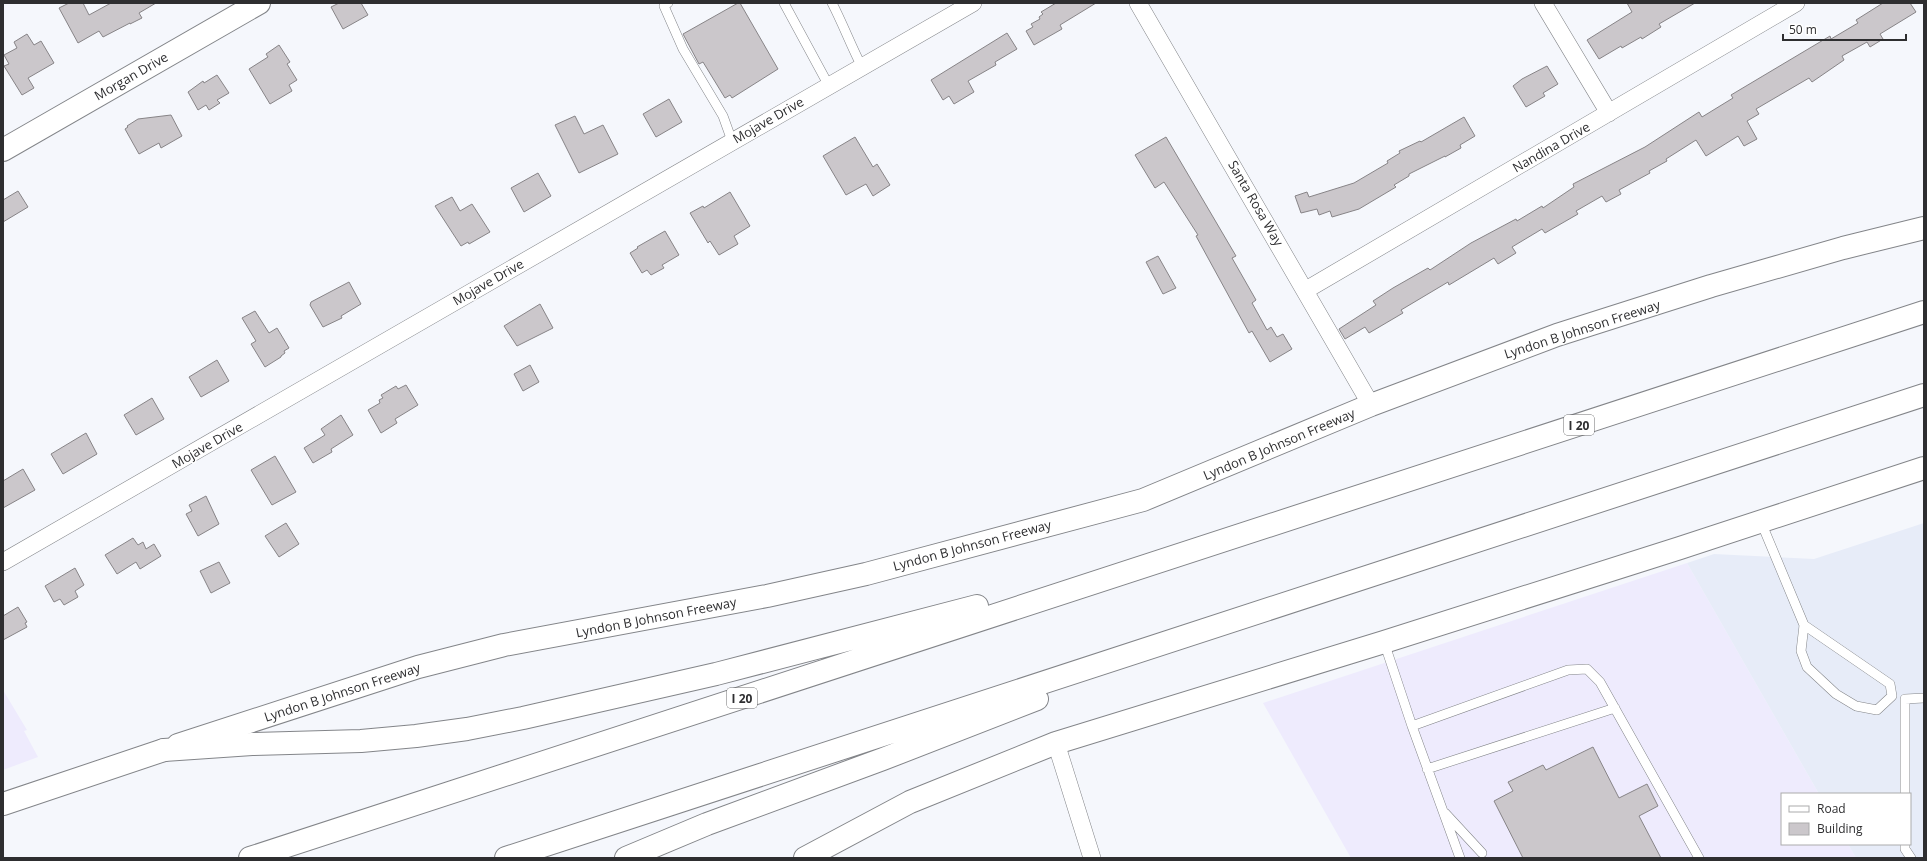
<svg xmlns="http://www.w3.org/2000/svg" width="1927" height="861" font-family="'Open Sans',sans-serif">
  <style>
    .commercial { fill: #eeebfd }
    .built { fill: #e7ecf8 }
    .building { fill: #cbc7cb; stroke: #878487 }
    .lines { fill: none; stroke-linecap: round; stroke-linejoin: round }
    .lane-casing { stroke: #838589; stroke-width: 10 }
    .street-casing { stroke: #838589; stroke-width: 18 }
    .secondary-casing { stroke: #838589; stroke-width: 24 }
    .primary-casing { stroke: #838589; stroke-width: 24 }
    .highway-casing { stroke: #838589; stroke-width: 24 }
    .lane { stroke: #fff; stroke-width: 9 }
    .street { stroke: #fff; stroke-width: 17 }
    .secondary { stroke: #fff; stroke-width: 22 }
    .primary { stroke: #fff; stroke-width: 22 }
    .highway { stroke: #fff; stroke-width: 22 }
    .labels { text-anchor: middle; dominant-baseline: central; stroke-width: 3; stroke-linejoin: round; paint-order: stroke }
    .shield { fill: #fff; stroke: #6d6d6e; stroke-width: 1 }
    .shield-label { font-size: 12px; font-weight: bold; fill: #2e2e30 }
    .street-label { font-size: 13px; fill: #2e2e30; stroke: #fff }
  </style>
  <rect width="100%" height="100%" fill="#f5f7fc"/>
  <!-- commercial -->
  <path class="commercial" d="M1687,563l132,231h-37v50h66l8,14h-505l-88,-155z
    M3,690l24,40 -3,1 14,26 -35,13z"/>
  <!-- built -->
  <path class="built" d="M1924,523v335h-68l-8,-14h62v-50h-91l-132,-231 27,-9 100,5z"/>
  <!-- building -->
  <path class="building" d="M69,3h14l6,12 22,-12h45l-17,10 3,5 -12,6v-1l-27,14 -4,-6 -21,12 -19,-35z
    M339,3h22l7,12 -25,14 -12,-22z
    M738,3h2l38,66 -46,29 -2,-3 -5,3 -22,-36 -4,2 -16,-30z
    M1056,3h40l-36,22 2,4 -28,16 -8,-14 7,-4 -2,-3 9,-5 -1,-2 4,-3 -2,-2z
    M1627,3h68l-36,21 2,3 -19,12 -1,-2 -19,11 -1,-2 -22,13 -12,-19 45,-28z
    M1883,3h27l6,9 -36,22 3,5 -13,8 -3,-5 -25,14 2,4 -32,22 -3,-4 -53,31 3,5 -12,7 10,18 -13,7 -6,-10 -32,20 -10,-16 -30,19 1,2 -18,10 1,2 -31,17 2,4 -15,8 -4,-6 -26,15 2,3 -33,19 -3,-4 -30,18 4,6 -18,11 -4,-6 -45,27 -1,-3 -47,28 2,3 -34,20 -4,-6 -20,12 -6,-10 37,-24 -3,-4 20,-13 35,-20 2,2 41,-27 45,-24 1,2 25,-15 1,2 31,-21 -1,-3 72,-37 54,-35 3,5 31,-19 -2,-3 99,-59 1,3 27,-16 -2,-3z
    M1007,33l10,16 -22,13 1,3 -28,16 6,11 -20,12 -5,-8 -6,4 -12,-20z
    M27,34l7,11 7,-4 13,22 -26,15 6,10 -12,7 -18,-29 5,-2 -5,-9 13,-7 -3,-6z
    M279,45l11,17 -3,2 10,16 -8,5 3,6 -22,13 -21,-35 19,-12 -2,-3z
    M1547,66l11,18 -15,9 2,3 -19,11 -13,-21 9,-7z
    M217,75l12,18 -12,7 3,3 -11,7 -3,-5 -8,5 -10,-18 15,-11 1,2z
    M669,99l13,23 -26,15 -13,-23z
    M171,115l11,21 -21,12 -2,-5 -20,11 -14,-25 3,-2 -1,-1 11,-7z
    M575,116l9,18 19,-9 15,29 -39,19 -24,-48z
    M1464,117l11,19 -15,9 1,3 -16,9v-1l-36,18v2l-15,9 2,2 -37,22 -27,8 -2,-6 -11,4 -2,-6 -16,4 -6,-17 12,-4 2,5 45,-14 34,-20 -1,-2 13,-8 -1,-2 21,-10 1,1z
    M855,137l18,30 4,-3 13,21 -17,11 -7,-12 -20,11 -23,-39z
    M1166,137l70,119 -4,2 24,42 -4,3 15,27 4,-3 6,10 6,-3 9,15 -22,13 -18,-31 -3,2 -53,-97 2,-1 -34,-53 -9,6 -20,-33z
    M538,173l13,23 -27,16 -13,-24z
    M18,191l10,16 -25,15v-22z
    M730,192l20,34 -16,10 4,8 -19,11 -9,-14 -2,2 -18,-30 13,-7 1,2z
    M452,197l8,14 12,-7 18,28 -21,12 -1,-2 -7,4 -26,-40z
    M665,231l14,24 -17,10 2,3 -13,7 -4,-5 -5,3 -12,-20 8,-5 -1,-1z
    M1158,256l18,32 -13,6 -17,-32z
    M349,282l12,22 -20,12 1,2 -19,9 -13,-22 1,-3z
    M540,304l13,24 -36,18 -13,-20z
    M255,311l14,22 8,-5 12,20 -5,3 1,2 -4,3v1l-16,10 -14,-23 5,-3 -14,-23z
    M217,360l12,21 -28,16 -12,-20z
    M530,365l9,17 -16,9 -9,-17z
    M406,385l12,20 -23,14 2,4 -16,10 -13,-23 12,-7 -1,-3 4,-2 -2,-3 15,-9 2,3z
    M152,398l12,21 -28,16 -12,-20z
    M341,415l12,20 -22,14 1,3 -19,11 -9,-15 21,-13 -4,-6z
    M86,433l11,21 -34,20 -12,-20z
    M275,456l21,36 -24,13 -21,-35z
    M23,469l12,21 -32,18v-27z
    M206,496l13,28 -21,12 -12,-22 6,-3 -3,-6z
    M286,523l13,21 -20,13 -14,-21z
    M133,538l5,7 5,-3 3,7 8,-5 7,12 -21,13 -4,-7 -19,12 -12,-19z
    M219,562l11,21 -19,10 -11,-22z
    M75,568l9,17 -9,6 3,6 -14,8 -4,-6 -6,3 -9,-16z
    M18,607l9,15 -2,1 2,4 -24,13v-24z
    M1593,747l26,51 28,-14 11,22 -19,10 22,42h-138l-29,-57 19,-10 -5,-9 35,-17 3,5z"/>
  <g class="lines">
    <!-- lane casing -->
    <g class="lane-casing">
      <path id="lane" d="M668,3l-4,3 19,43 40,67 9,25
        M784,3l45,83
        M832,3c11,21 19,43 30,64
        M1761,522l43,103
        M1804,625l86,59 2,12 -15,14 -21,-4 -20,-12 -29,-27 -6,-16z
        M1384,642l28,84 48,132
        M1412,726l156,-56 19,-1 13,13 99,176
        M1427,769l188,-61
        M1905,794v-95l19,-1
        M1445,813l37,40
        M1905,844v5l6,9"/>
    </g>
    <!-- street casing -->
    <g class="street-casing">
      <path id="street" d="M1138,3l233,402
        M1543,3l66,110
        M1306,290l490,-287
        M3,562l970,-559
        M1056,743l36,115"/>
    </g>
    <!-- secondary casing -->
    <g class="secondary-casing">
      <path id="secondary" d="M3,150l256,-147
        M178,745l240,-78 86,-22 263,-49 99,-22 277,-74 228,-95 186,-70 154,-49 132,-38 81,-20
        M805,858l105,-56 146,-59 328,-101 296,-94 244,-80"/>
    </g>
    <!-- primary casing -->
    <g class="primary-casing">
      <path id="primary" d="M3,804l161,-54"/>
    </g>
    <!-- highway casing -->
    <g class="highway-casing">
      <path id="highway" d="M164,750l88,-6 109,-3 55,-5 51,-7 56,-11 193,-44 261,-68
        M250,858l1674,-546
        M506,858l1418,-463
        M626,858l81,-34 176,-65 154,-60"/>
    </g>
    <!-- lane -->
    <use href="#lane" class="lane"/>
    <!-- street -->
    <use href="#street" class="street"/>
    <!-- secondary -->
    <use href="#secondary" class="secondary"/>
    <!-- primary -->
    <use href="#primary" class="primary"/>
    <!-- highway -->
    <use href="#highway" class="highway"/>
  </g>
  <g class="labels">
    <!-- shield labels -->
    <g class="shield">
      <rect x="1564" y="415" width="30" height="20" rx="3"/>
      <rect x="727" y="688" width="30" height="20" rx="3"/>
    </g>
    <g class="shield-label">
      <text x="1579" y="425">I 20</text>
      <text x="742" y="698">I 20</text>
    </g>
    <!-- street labels -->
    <g class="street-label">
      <text transform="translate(131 76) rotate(-30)">Morgan Drive</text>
      <text transform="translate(768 120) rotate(-30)">Mojave Drive</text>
      <text transform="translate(1551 147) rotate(-30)">Nandina Drive</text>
      <text transform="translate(1256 203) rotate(60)">Santa Rosa Way</text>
      <text transform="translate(488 282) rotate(-30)">Mojave Drive</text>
      <text transform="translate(1582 329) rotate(-18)">Lyndon B Johnson Freeway</text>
      <text transform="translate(1279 444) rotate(-23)">Lyndon B Johnson Freeway</text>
      <text transform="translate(207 445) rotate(-30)">Mojave Drive</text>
      <text transform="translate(972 545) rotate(-15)">Lyndon B Johnson Freeway</text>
      <text transform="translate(656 617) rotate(-11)">Lyndon B Johnson Freeway</text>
      <text transform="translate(342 692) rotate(-18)">Lyndon B Johnson Freeway</text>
    </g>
  </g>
  <!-- border -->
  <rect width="1927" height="861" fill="none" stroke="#2e2e30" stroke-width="8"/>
  <!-- legend -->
  <rect x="1781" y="793" width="130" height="52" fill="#ffffff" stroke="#ababac"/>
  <rect x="1789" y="806" width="20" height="6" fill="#ffffff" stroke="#ababac"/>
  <text x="1817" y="813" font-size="12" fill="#2e2e30">Road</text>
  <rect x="1789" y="823" width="20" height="12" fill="#cbc7cb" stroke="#ababac"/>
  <text x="1817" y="833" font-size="12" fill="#2e2e30">Building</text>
  <!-- scale -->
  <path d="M1783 34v6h123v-6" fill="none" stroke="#2e2e30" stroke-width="2"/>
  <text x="1789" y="34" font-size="12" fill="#2e2e30" stroke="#ffffff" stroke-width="3" paint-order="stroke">50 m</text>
</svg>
